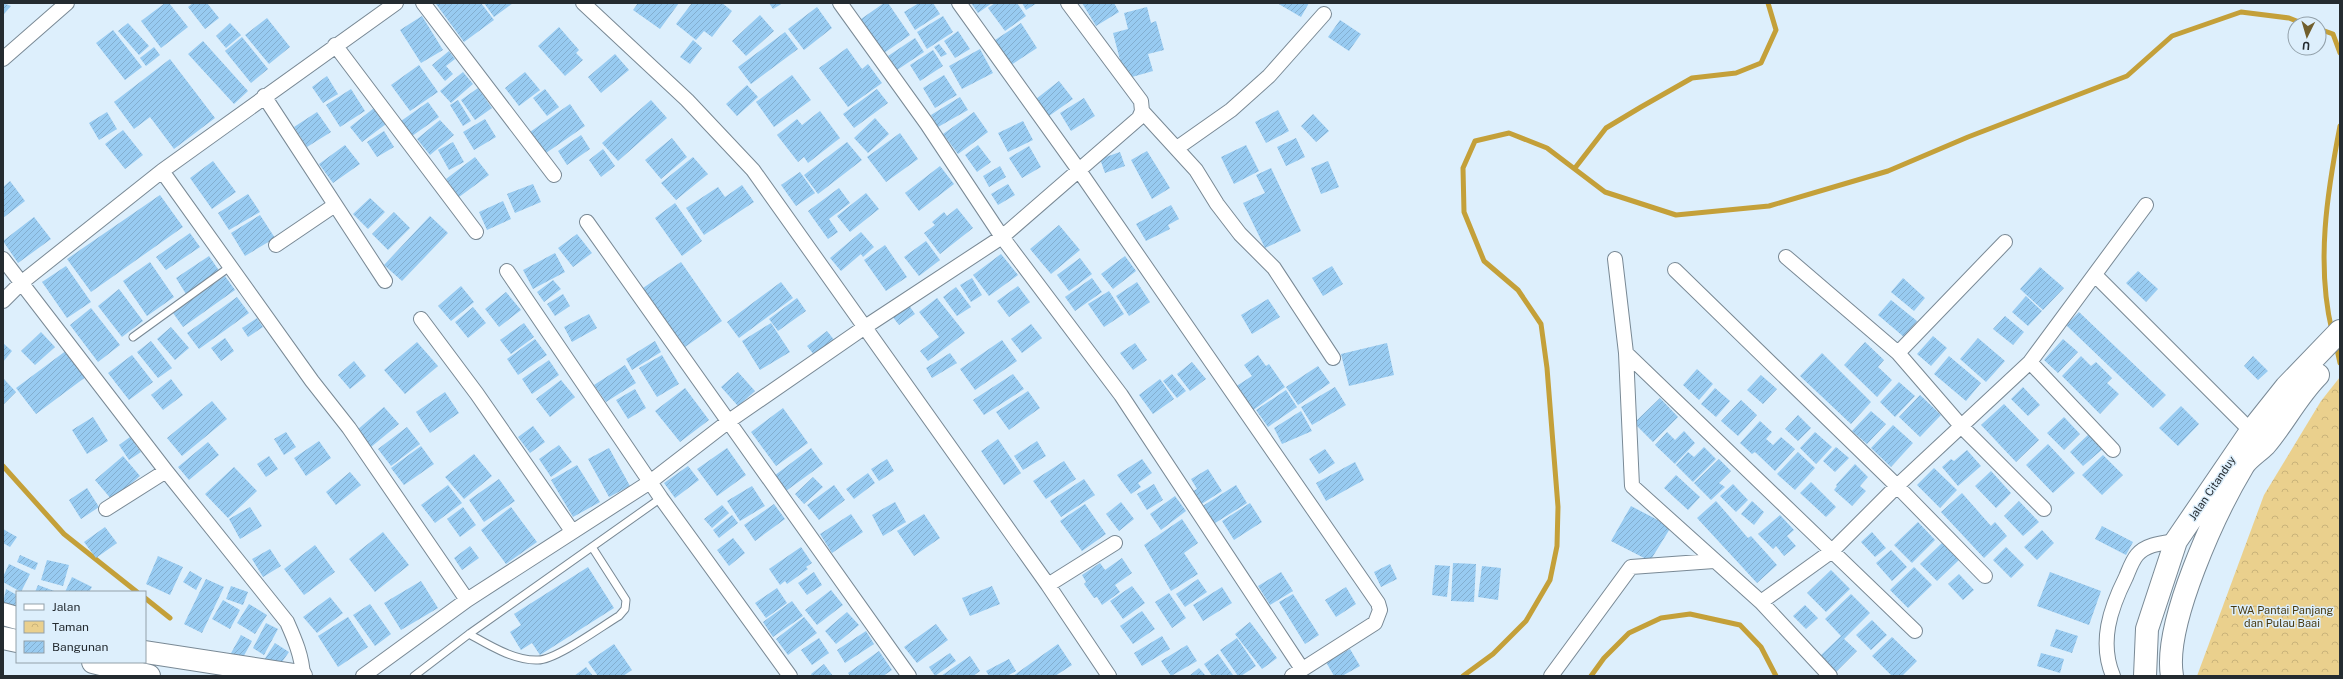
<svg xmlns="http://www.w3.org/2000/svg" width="2343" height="679" font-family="'Public Sans',sans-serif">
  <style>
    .park { fill: url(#park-crowns) }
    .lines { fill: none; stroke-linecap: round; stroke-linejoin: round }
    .stream { stroke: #c4a039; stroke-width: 5 }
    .building { fill: url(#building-hatch) }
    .service-casing { stroke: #798995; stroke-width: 9 }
    .minor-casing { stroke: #798995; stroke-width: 16 }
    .primary-casing { stroke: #798995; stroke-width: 24 }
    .service { stroke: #fff; stroke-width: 7 }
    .minor { stroke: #fff; stroke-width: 14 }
    .primary { stroke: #fff; stroke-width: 22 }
    .labels { text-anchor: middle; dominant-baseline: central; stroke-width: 3; stroke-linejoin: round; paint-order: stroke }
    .street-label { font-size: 11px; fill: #242b30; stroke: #ddeffc }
    .park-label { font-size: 11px; fill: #493a0f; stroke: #ddeffc }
  </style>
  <defs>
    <pattern id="park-crowns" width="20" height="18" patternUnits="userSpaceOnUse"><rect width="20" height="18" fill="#ead08d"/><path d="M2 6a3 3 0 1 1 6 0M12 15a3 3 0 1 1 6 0" fill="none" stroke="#c9b37a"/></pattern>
    <pattern id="building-hatch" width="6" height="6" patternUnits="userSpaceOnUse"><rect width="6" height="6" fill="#98cbf1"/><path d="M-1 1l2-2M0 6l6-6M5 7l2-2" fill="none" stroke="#83aecf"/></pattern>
  </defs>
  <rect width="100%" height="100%" fill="#ddeffc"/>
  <!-- park -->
  <path class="park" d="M2340,377v299h-143l67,-181 57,-94z"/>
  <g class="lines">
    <!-- stream -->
    <path class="stream" d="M2319,29l14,5 7,19
      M1575,168l31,-40 35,-21 51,-29 44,-5 25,-10 15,-33 -8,-27
      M2332,331c-16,-67 -5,-138 8,-205
      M2336,345l4,18
      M3,466l61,68 73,58
      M145,598l25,20
      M1463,676l30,-22 33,-33 24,-41 7,-34 1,-39 -11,-139 -6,-44 -23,-34 -34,-29 -20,-49 -1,-44 12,-27 34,-8 38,15 58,44 71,23 93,-9 119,-35 80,-34 159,-61 45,-40 69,-24 48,6 15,6
      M1591,676l13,-18 25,-25 32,-15 29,-4 50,11 21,22 15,29"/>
  </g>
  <!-- building -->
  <path class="building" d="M3,3l8,3 -8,9z
    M165,3h4l19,24 -27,21 -20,-27z
    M193,3h14l12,15 -14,11 -17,-22z
    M438,3h43l13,17 -30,22 -28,-38z
    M484,3h29l-19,14z
    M638,3h41l-19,26 -27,-19z
    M692,3h30l10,8 -20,26 -8,-6 -8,9 -20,-16z
    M769,3h14l-10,6z
    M884,3h4l22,32 -26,18 -23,-34z
    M919,3h14l7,11 -25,16 -11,-18z
    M971,3h21l-14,10z
    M995,3h22l9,13 -21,15 -17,-23z
    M1022,3h15l-11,7z
    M1082,3h32l5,9 -23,14z
    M1277,3h32l-8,14z
    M817,7l15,21 -28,22 -16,-21z
    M1147,7l4,16 5,-2 8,29 -16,4 5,17 -28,8 -12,-46 15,-4 -4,-16z
    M760,15l14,16 -28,25 -14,-15z
    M422,16l21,34 -22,13 -21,-33z
    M943,16l10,16 -26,17 -10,-17z
    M267,18l23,29 -21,17 -24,-29z
    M1340,20l21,14 -12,17 -21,-14z
    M128,23l21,23 -10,9 -21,-24z
    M230,23l11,12 -15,13 -10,-12z
    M1021,23l16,25 -26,17 -16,-25z
    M559,27l20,23 -3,3 7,7 -18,16 -27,-30z
    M113,30l29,37 -17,13 -29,-37z
    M958,31l12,18 -15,9 -11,-17z
    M785,32l13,17 -47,35 -13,-17z
    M242,37l26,32 -17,14 -26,-32z
    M915,38l9,14 -27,18 -9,-14z
    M693,40l9,8 -12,16 -10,-7z
    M203,41l45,50 -14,13 -46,-50z
    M939,44l8,10 -6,3 -7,-10z
    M154,47l6,8 -14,11 -6,-8z
    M847,48l15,21 6,-5 14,19 -34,24 -29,-39z
    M980,49l13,24 -31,16 -13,-23z
    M933,50l10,16 -23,15 -10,-16z
    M449,51l6,8 -9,7 7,8 -8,7 -13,-16z
    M615,54l14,16 -28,23 -13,-16z
    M170,59l45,59 -41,31 -24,-32 -16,12 -20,-27z
    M419,65l19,27 -28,19 -19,-26z
    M463,72l10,12 -22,19 -11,-12z
    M525,72l15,18 -21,16 -14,-18z
    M792,75l19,25 -37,27 -18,-25z
    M944,75l13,20 -22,13 -12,-20z
    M327,76l11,18 -15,9 -11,-16z
    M1059,81l14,18 -24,17 -13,-17z
    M747,85l11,12 -21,19 -11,-12z
    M478,88l14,20 -17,12 -14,-20z
    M351,89l14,22 -25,16 -14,-22z
    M545,89l14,18 -12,9 -14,-18z
    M877,89l11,14 -34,25 -11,-14z
    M960,97l8,13 -30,17 -7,-12z
    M1084,98l11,18 -24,15 -11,-18z
    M458,100l13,21 -8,5 -13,-21z
    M651,100l16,18 -49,43 -16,-18z
    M428,102l11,15 -27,19 -11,-15z
    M570,104l15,22 -39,27 -16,-21z
    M374,108l12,16 -24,18 -12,-15z
    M1278,110l11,21 -23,12 -11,-21z
    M820,111l20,27 -32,25 -4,-6 -6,5 -21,-27 20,-16 5,6z
    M107,112l10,17 -18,11 -10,-17z
    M317,112l14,20 -24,15 -13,-20z
    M974,112l14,20 -30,22 -15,-20z
    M1313,114l16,17 -13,11 -15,-16z
    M875,118l14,16 -21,19 -14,-15z
    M485,119l11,18 -22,13 -11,-18z
    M440,120l14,15 -24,20 -13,-16z
    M1023,121l10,19 -25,12 -10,-19z
    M123,130l20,25 -18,14 -20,-25z
    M384,131l10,16 -17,10 -10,-15z
    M900,133l18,26 -32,23 -19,-25z
    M581,135l9,14 -23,16 -9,-14z
    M672,138l15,19 -26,22 -16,-19z
    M1296,138l9,19 -19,9 -9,-19z
    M453,142l11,20 -15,8 -11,-20z
    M847,142l15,18 -44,34 -14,-19z
    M345,145l15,19 -27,19 -14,-19z
    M978,145l13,17 -14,10 -12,-17z
    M1246,145l13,26 -25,13 -13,-27z
    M1029,146l12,21 -19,11 -13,-20z
    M603,149l12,17 -14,11 -12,-17z
    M1147,151l23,37 -18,11 -21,-39z
    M1120,152l5,14 -20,7 -5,-14z
    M475,157l14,18 -30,22 -13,-18z
    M693,157l15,17 -32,26 -15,-17z
    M213,161l23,31 -24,17 -22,-31z
    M1328,161l11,26 -18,7 -10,-26z
    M940,166l14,18 -35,27 -14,-18z
    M1000,166l6,11 -17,10 -6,-11z
    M1271,168l30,63 -36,17 -22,-45 22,-10 -9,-18z
    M800,172l15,21 -19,13 -15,-21z
    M10,181l15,20 -22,17v-31z
    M533,184l8,18 -26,11 -8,-19z
    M1008,184l7,11 -17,10 -7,-11z
    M742,185l12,17 -50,33 -18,-27 32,-21 7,10z
    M839,188l11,15 -21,16 9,13 -10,7 -20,-28z
    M866,193l13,16 -29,23 -13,-16z
    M248,194l12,18 -31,18 -11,-17z
    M160,195l23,32 -92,65 -24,-33z
    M370,198l15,14 -17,17 -15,-15z
    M503,201l8,18 -24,11 -8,-18z
    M675,203l27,38 -20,15 -27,-38z
    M1171,205l8,14 -11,6 2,4 -24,12 -10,-17z
    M957,208l16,20 -33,26 -16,-21 11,-8 -3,-3 12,-10 3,4z
    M394,212l16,16 -22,22 -16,-16z
    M260,215l15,23 -30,18 -14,-23z
    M430,216l18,17 -46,48 -18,-16z
    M34,217l17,22 -33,24 -15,-22z
    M1059,225l21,25 -29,24 -21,-25z
    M861,232l13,15 -11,10 -2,-3 -20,17 -11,-13z
    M190,233l10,14 -34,23 -10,-13z
    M577,234l15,19 -19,14 -15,-19z
    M926,241l14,19 -21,16 -15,-19z
    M885,245l22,32 -21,14 -22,-31z
    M555,253l10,19 -32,17 -10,-19z
    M1001,254l17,21 -29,21 -16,-21z
    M209,256l11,16 -34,22 -10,-16z
    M1125,256l11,15 -23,18 -12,-15z
    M1080,258l12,16 -23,17 -12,-16z
    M150,262l24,35 -27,19 -24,-35z
    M681,262l41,59 -37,26 -42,-59z
    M66,266l25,36 -24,16 -25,-36z
    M1332,266l11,18 -20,12 -11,-18z
    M2040,267l24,21 -21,22 -23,-21z
    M2138,271l20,18 -12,13 -20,-19z
    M225,276l10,14 -52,37 -10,-14z
    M972,278l10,17 -11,7 -11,-17z
    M1092,278l10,14 -27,19 -10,-14z
    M1903,278l22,20 -11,13 -23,-19z
    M553,280l8,9 -17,13 -7,-10z
    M781,282l12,16 -54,40 -12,-16z
    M1137,282l13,20 -21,14 -13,-20z
    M461,286l13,16 -23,19 -13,-15z
    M1018,286l12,16 -21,15 -12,-16z
    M956,287l15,20 -14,9 -14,-19z
    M119,289l24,32 -21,16 -24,-31z
    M1109,291l15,23 -20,13 -16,-23z
    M506,292l15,18 -22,17 -14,-18z
    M563,294l7,12 -15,10 -8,-12z
    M2026,296l16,15 -14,15 -16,-14z
    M237,297l12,16 -50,36 -12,-16z
    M797,298l9,13 -28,20 -9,-12z
    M937,298l28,35 -37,28 -8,-10 19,-14 -20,-25z
    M1268,299l12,18 -28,17 -11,-19z
    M1891,300l26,21 -13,16 -26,-22z
    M908,304l7,10 -16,11 -7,-9z
    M473,307l13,16 -18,15 -13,-16z
    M91,308l29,37 -22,17 -28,-37z
    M2079,312l87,83 -13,13 -87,-83z
    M589,314l8,14 -25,14 -8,-15z
    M2005,316l19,16 -11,13 -20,-16z
    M257,318l6,9 -15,10 -6,-9z
    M524,323l10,14 -23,17 -11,-14z
    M771,323l19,29 -30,18 -18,-29z
    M1031,324l11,14 -20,15 -11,-14z
    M171,327l18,21 -14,12 -18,-21z
    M827,331l8,10 -20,15 -8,-10z
    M41,332l14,15 -20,18 -14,-14z
    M1933,336l14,12 -16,18 -14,-12z
    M225,338l9,13 -13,10 -10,-13z
    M1978,338l27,23 -19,21 -26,-23z
    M535,339l12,16 -29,20 -11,-16z
    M2063,339l15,13 -20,21 -14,-13z
    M1002,340l15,21 -42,29 -15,-21z
    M151,341l21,27 -14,10 -21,-26z
    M655,341l6,11 -29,18 -6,-11z
    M417,342l21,24 -33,28 -21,-24z
    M1865,342l19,18 -6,7 14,13 -15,17 -33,-32z
    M3,343l9,8 -9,11z
    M1135,343l12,17 -14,10 -13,-17z
    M1387,343l7,32 -45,11 -8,-32z
    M67,350l20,26 -51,38 -20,-26z
    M950,353l7,10 -25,15 -6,-10z
    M1822,353l49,49 -20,22 -51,-48z
    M132,355l21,27 -24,18 -21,-27z
    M662,355l17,29 -22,13 -18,-29z
    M1258,355l8,11 3,-2 16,23 -33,24 -17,-24 17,-11 -8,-11z
    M1949,356l32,27 -15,18 -32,-27z
    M2081,356l10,10 5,-4 16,16 -5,5 12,11 -19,20 -38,-38z
    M2253,356l15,15 -10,9 -14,-14z
    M549,360l10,15 -27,19 -10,-15z
    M354,361l12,15 -16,13 -12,-14z
    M1192,362l14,17 -16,12 -13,-17z
    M625,365l11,18 -30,19 -12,-17z
    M1318,366l12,17 -32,22 -12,-18z
    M1697,369l16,15 -14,16 -16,-15z
    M738,372l17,19 -17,15 -17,-19z
    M1013,374l11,15 -40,26 -11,-15z
    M1172,374l14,17 -9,7 -14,-17z
    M1761,375l16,14 -14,15 -16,-14z
    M3,378l13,14 -13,13z
    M171,379l12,16 -20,15 -12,-15z
    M1160,379l14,20 -21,15 -14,-19z
    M561,380l14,17 -25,20 -14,-18z
    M1899,382l16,14 -20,21 -15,-15z
    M1335,387l11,18 -34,20 -11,-18z
    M2023,387l17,18 -12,11 -17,-17z
    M685,388l24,32 -29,22 -25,-31z
    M1715,388l15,13 -14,16 -15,-13z
    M635,389l11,19 -18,11 -12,-19z
    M1286,390l11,17 -29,20 -12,-17z
    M1028,391l12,17 -31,22 -13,-18z
    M445,392l14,21 -29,20 -14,-21z
    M1920,395l21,20 -21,22 -21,-20z
    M1660,398l18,19 -25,25 -19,-19z
    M1741,400l16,15 -19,21 -17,-15z
    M212,401l15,18 -45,37 -15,-18z
    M2004,404l35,36 -23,22 -35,-37z
    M2181,406l18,18 -21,22 -19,-18z
    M384,407l15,17 -28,23 -14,-17z
    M783,408l25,35 -32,23 -25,-34z
    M1301,411l11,20 -30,13 -8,-16z
    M1871,411l15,13 -19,20 -15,-13z
    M1798,415l13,13 -13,13 -13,-12z
    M93,417l15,24 -21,13 -15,-24z
    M2064,417l16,17 -16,16 -17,-17z
    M1760,421l12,11 -6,7 7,6 8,-8 14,12 -20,22 -20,-19 -3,2 -12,-11z
    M1893,425l20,18 -22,24 -20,-19z
    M533,426l12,16 -15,11 -12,-16z
    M407,427l13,17 -29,22 -13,-17z
    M1684,431l11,12 -20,21 -20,-19 12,-13 8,8z
    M286,432l10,15 -12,8 -10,-16z
    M1815,432l17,15 -16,17 -16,-16z
    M2091,432l14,15 -22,19 -13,-14z
    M130,437l11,15 -12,8 -10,-15z
    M998,439l23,34 -17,12 -23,-34z
    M319,441l12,17 -25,18 -12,-18z
    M1037,441l9,15 -23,14 -9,-14z
    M208,442l11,13 -30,25 -11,-13z
    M2048,444l27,29 -22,20 -27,-28z
    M559,445l13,17 -21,15 -12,-18z
    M421,446l13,18 -30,21 -13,-17z
    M1704,447l12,12 -23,23 -17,-17 12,-13 6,5z
    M1836,447l13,11 -14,14 -12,-11z
    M609,448l21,38 -21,11 -21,-38z
    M727,448l19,27 -29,21 -20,-27z
    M811,448l12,16 -37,27 -12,-15z
    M1325,449l10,14 -16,11 -10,-15z
    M1967,450l14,16 -23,20 -16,-19 9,-8 3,2z
    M1798,452l17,16 -20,22 -18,-16z
    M474,454l18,22 -28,23 -19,-22z
    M2103,455l20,20 -21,20 -20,-20z
    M123,456l17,20 -28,24 -17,-20z
    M269,456l9,13 -12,8 -9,-13z
    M887,459l7,12 -15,10 -8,-12z
    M1142,459l10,14 -14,10 3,4 -10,7 -14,-19z
    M1719,459l12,12 -12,12 6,4 -14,13 -17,-17z
    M1064,461l12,18 -30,20 -13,-18z
    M1355,462l9,18 -38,21 -10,-18z
    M1855,464l13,13 -8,9 6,5 -14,15 -18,-16 3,-4 -1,-1z
    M577,465l23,37 -27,15 -22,-37z
    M688,466l11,14 -24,18 -11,-15z
    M234,467l23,24 -29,27 -23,-24z
    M1934,468l23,22 -17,18 -23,-23z
    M1208,469l14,22 -22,14 -9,-13 6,-3 -6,-10z
    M1991,471l20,22 -15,15 -21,-22z
    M350,472l11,13 -25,20 -10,-13z
    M868,473l7,10 -21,16 -8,-10z
    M1676,475l24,22 -12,13 -24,-22z
    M813,477l10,10 -19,17 -9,-10z
    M499,479l16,22 -31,21 -15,-22z
    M1084,479l11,16 -34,22 -11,-16z
    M1811,482l25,25 -10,10 -26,-24z
    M1154,484l9,16 -16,10 -10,-16z
    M1733,484l15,16 -12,12 -16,-16z
    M448,485l14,18 -27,20 -14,-18z
    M834,485l11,15 -26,20 -12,-15z
    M1236,485l11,18 -35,22 -11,-18z
    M752,486l13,20 -25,15 -13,-20z
    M87,488l12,19 -18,12 -12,-19z
    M1962,493l29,33 4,-4 12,14 -23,22 -43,-46z
    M1175,496l11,15 -25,19 -11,-16z
    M1716,501l32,37 3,-2 26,29 -20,18 -60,-65z
    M1752,501l12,11 -10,13 -13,-11z
    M2019,501l20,21 -16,14 -19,-20z
    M895,502l11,20 -23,14 -11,-21z
    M1121,502l13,17 -15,12 -13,-17z
    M1250,503l12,19 -28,18 -12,-19z
    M774,504l11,15 -30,22 -11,-16z
    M1085,504l21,30 -24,17 -22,-30z
    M722,505l7,8 -17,15 -8,-9z
    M1631,506l40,21 -21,34 -39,-20z
    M250,507l12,19 -22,13 -11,-20z
    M463,507l13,18 -16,12 -13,-18z
    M511,507l26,35 -31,22 -25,-34z
    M851,514l12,18 -31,21 -12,-19z
    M924,514l16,24 -26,18 -17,-25z
    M732,515l6,8 -19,15 -6,-8z
    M1780,515l14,15 -7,6 9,10 -12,10 -8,-10 -3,3 -15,-15z
    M1182,519l16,24 -14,10 14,21 -27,17 -27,-46z
    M1918,522l17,18 -23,23 -18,-18z
    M2102,526l31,16 -7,13 -31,-16z
    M105,527l12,16 -21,15 -12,-16z
    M3,529l14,8 -7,10 -7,-4z
    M2042,530l12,13 -17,17 -13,-13z
    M383,532l26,33 -34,27 -26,-33z
    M1872,532l14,16 -11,9 -14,-15z
    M733,538l12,15 -16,13 -12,-16z
    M1942,543l17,17 -22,21 -17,-17z
    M315,545l20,27 -31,23 -20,-26z
    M470,546l9,12 -17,12 -8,-12z
    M801,547l11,16 -6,4 2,2 -21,15 -2,-3 -5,4 -11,-16z
    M2006,547l18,18 -13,13 -18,-18z
    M270,549l11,17 -18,11 -11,-18z
    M1891,550l16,17 -15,14 -16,-18z
    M20,555l18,8 -3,7 -18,-8z
    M158,556l25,11 -13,28 -24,-11z
    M1122,558l10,15 -17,12 5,7 -18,13 -5,-8 -3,1 -10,-14 2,-2 -4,-7 18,-12 5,7z
    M47,560l22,5 -6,21 -22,-6z
    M1453,563l23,1 -2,38 -23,-1z
    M9,564l21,10 -9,18 -18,-10v-5z
    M1390,564l7,15 -16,8 -7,-15z
    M1435,565l15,1 -3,31 -15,-2z
    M1482,566l19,2 -3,32 -20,-3z
    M588,567l26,41 -74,47 -8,-12 -11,7 -11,-18 11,-7 -7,-11z
    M1914,567l18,18 -24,23 -18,-18z
    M1831,570l19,19 -24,23 -19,-19z
    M190,571l12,7 -6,12 -13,-8z
    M814,572l8,13 -15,10 -9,-12z
    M1281,572l12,19 -23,14 -12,-19z
    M2050,572l51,19 -12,34 -52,-19z
    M1959,574l15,16 -11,10 -15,-16z
    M72,577l20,10 -3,5h-24z
    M206,579l18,8 -22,46 -18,-9z
    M1198,579l9,13 -22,15 -9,-13z
    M421,581l17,27 -37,22 -17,-27z
    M38,585l19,7h-22z
    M231,586l17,6 -5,13 -17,-6z
    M992,586l8,18 -30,12 -8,-18z
    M1132,586l13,17 -22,16 -13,-18z
    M1222,587l10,16 -29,18 -10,-16z
    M1346,587l10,17 -20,13 -11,-17z
    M777,588l10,15 -21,15 -11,-15z
    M6,589l11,6v14l-14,-6z
    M831,590l12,15 -26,20 -12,-15z
    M1169,593l17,25 -14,10 -17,-26z
    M1293,594l26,41 -14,9 -26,-42z
    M1851,594l19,19 -26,26 13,12 -23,23 -16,-16 23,-22 -16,-17z
    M330,597l13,16 -26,20 -14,-16z
    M223,600l17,10 -10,19 -18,-10z
    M792,601l11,15 -30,21 -10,-15z
    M249,604l18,11 -12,19 -18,-11z
    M370,604l21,30 -16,12 -22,-31z
    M1805,605l13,13 -12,11 -13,-13z
    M1142,611l13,18 -22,15 -13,-18z
    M847,612l12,13 -23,19 -11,-13z
    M348,617l20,30 -30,20 -20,-31z
    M804,617l13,16 -29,22 -12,-16z
    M1872,620l15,15 -16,15 -15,-15z
    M1250,622l27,36 -15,11 -27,-35z
    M266,623l12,6 -14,26 -11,-7z
    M936,624l12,16 -31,23 -13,-16z
    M2056,629l22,7 -6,17 -22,-7z
    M866,631l8,13 -29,19 -8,-13z
    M241,635l11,6 -11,20 -11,-6z
    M1162,636l8,13 -28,17 -8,-13z
    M1892,637l25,24 -15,15h-10l-20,-20z
    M819,638l10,15 -17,12 -11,-15z
    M1237,638l19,28 -15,10h-3l-18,-26z
    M275,643l14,9 -12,17 -13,-9z
    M614,644l18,26 -9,6h-25l-10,-14z
    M1058,644l14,21 -17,11h-42z
    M1187,645l10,16 -26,15 -10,-15z
    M1350,649l10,17 -18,10h-8l-8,-14z
    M879,651l13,19 -9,6h-33l-2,-3z
    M950,653l6,8 -21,15 -6,-9z
    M2041,653l23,6 -4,14 -23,-7z
    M1218,654l15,21v1h-21l-8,-12z
    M970,656l10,15 -7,5h-32z
    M1009,659l7,12 -9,5h-18l-3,-5z
    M824,664l9,12h-21l-1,-2z
    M586,667l7,9h-19z
    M1199,668l7,8h-17z"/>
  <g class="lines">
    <!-- service casing -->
    <g class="service-casing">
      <path id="service" d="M133,337l98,-71
        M469,634c20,11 45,27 69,26 18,0 64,-34 81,-44l6,-7 1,-9 -34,-53
        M414,676l55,-42 192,-136"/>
    </g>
    <!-- minor casing -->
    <g class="minor-casing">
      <path id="minor" d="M423,3l131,172
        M583,3l104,97 66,70 295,415 61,91
        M840,3l87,121 75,113 119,158 181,274
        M959,3l119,166 300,434 2,7 -5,13 -83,53
        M335,45l141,187
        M3,59l64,-56
        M264,96l121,185
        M1142,111l54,59 21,34 23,30 34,34 59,90
        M1177,148l54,-38 38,-34 55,-62
        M162,171l150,210 37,47 118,172
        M587,222l322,454
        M276,245l59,-40
        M1786,257l112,96 64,74 82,82
        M3,259l163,212 121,151c8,18 15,34 16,54
        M1615,259l11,94 6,133 129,116 69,74
        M1675,270l222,216 88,90
        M507,271l154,227 129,178
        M2095,275l161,161
        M3,301l18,-18 141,-112 234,-168
        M421,319l56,75 95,137
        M1626,353l289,278
        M1898,353l107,-111
        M2030,362l83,88
        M106,509l60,-38
        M1048,585l67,-42
        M1761,602l71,-51 65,-65 133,-124 116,-157
        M363,676l104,-76 183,-118 79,-61 136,-94 137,-90 137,-119 3,-7 -1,-10 -73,-98
        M1551,676l80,-109 83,-6
        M2113,676c-14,-34 -3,-67 13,-99 3,-7 6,-16 11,-22 9,-11 26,-12 39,-14"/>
    </g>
    <!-- primary casing -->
    <g class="primary-casing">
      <path id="primary" d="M3,614l14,4
        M3,638l14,3
        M145,652l156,24
        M93,662l56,14
        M2145,676l2,-47 29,-88 75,-110 35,-44 54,-56
        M2172,676c-9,-52 44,-165 71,-210 5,-8 15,-14 22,-21 19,-22 32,-49 53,-70"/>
    </g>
    <!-- service -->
    <use href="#service" class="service"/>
    <!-- minor -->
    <use href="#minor" class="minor"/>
    <!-- primary -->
    <use href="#primary" class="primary"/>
  </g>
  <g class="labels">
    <!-- street labels -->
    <g class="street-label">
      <text transform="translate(2212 488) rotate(-56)">Jalan Citanduy</text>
    </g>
    <!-- park labels -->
    <g class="park-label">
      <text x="2282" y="610">TWA Pantai Panjang<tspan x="2282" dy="13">dan Pulau Baai</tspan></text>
    </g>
  </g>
  <!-- border -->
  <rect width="2343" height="679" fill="none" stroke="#242b30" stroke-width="8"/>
  <!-- legend -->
  <rect x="16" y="591" width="130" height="72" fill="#ddeffc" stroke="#93a1aa"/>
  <rect x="24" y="604" width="20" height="6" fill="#ffffff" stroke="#93a1aa"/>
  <text x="52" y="611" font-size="12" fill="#242b30">Jalan</text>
  <rect x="24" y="621" width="20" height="12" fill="url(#park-crowns)" stroke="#93a1aa"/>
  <text x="52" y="631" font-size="12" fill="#242b30">Taman</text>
  <rect x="24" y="641" width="20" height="12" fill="url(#building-hatch)" stroke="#93a1aa"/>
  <text x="52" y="651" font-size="12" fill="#242b30">Bangunan</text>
  <!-- north arrow -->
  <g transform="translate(2307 36) rotate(185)"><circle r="19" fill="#ddeffc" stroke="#93a1aa"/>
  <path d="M0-3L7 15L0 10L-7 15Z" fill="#715f2d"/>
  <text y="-6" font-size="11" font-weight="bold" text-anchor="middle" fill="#242b30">U</text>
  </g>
</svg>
